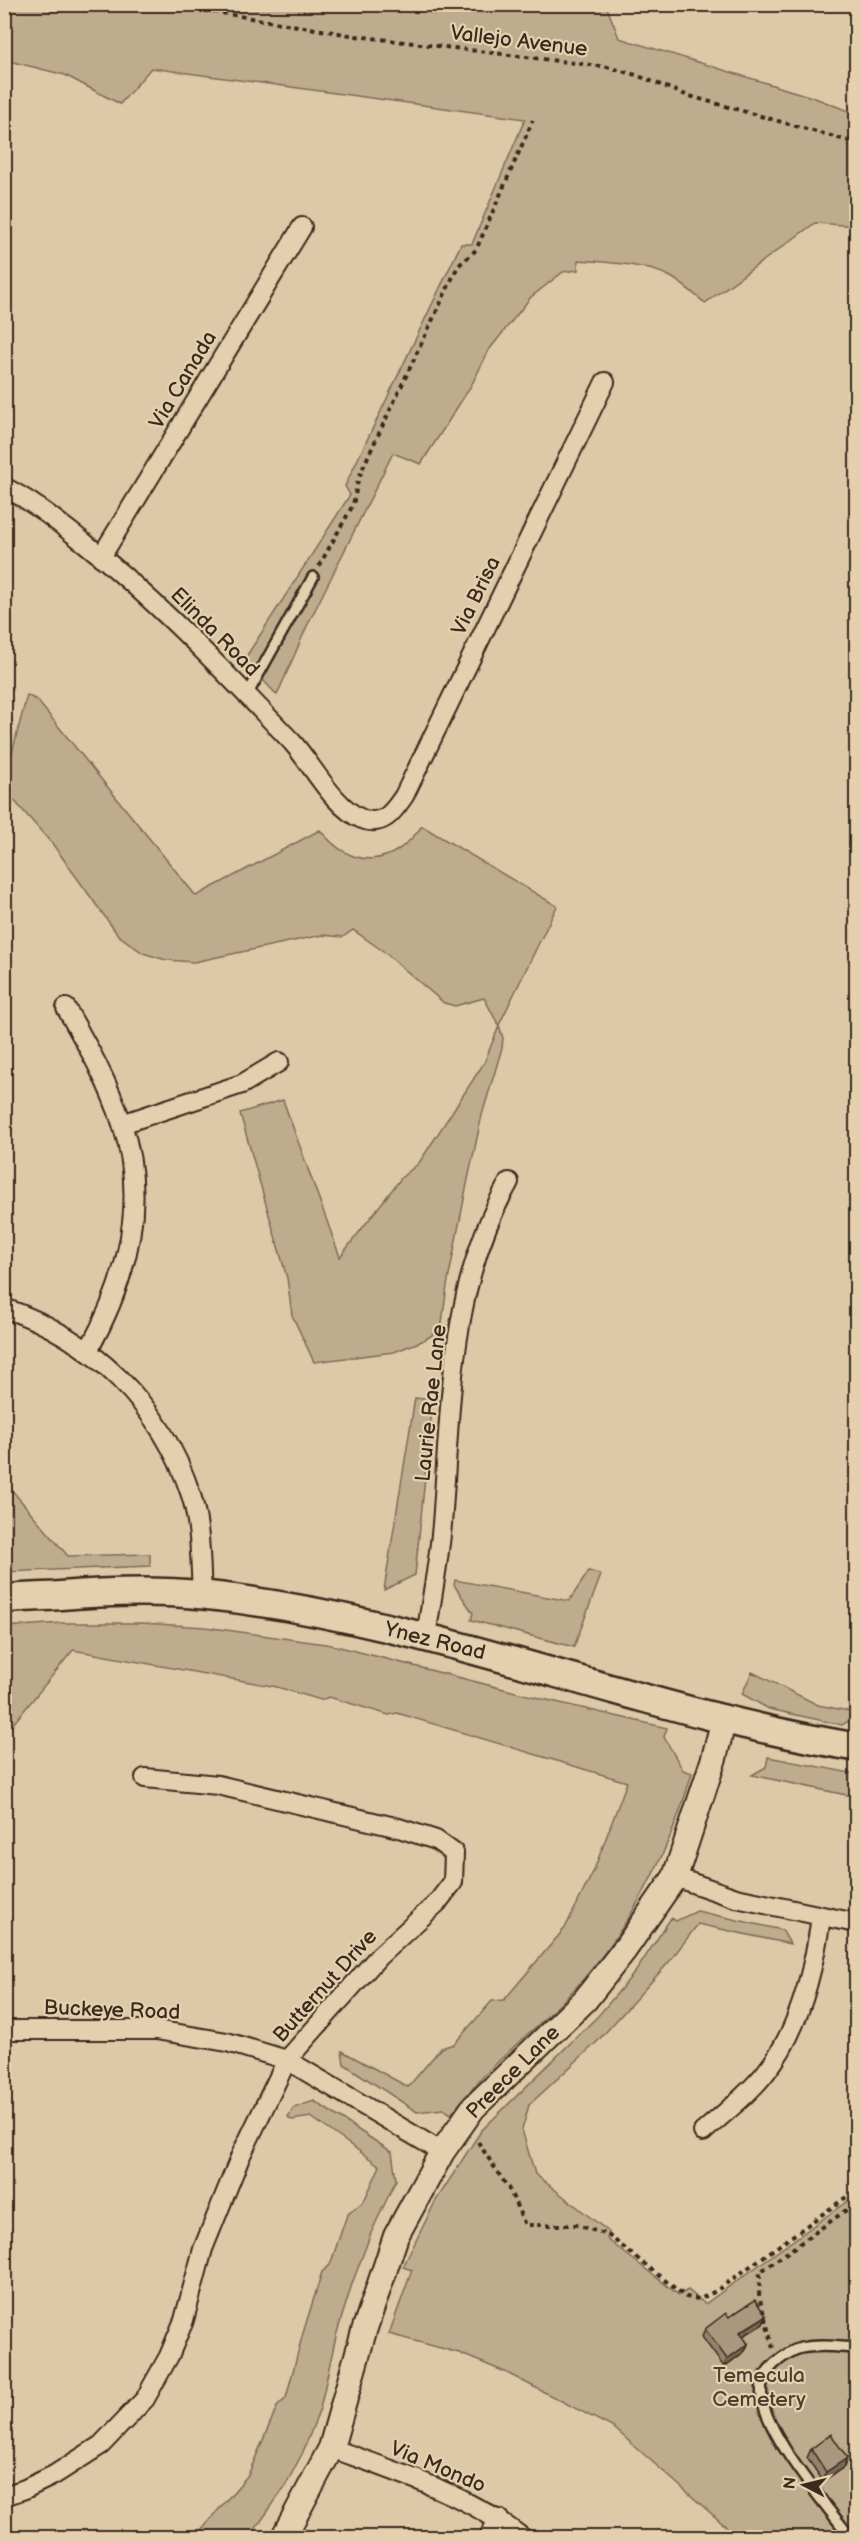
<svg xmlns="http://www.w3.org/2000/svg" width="861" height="2542" font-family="'Balsamiq Sans',sans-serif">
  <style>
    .green { fill: #bfac8f; stroke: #7d6b56; stroke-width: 1.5 }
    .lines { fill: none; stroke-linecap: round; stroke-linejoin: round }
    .service-casing { stroke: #3b2a1e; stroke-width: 14 }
    .minor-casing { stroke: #3b2a1e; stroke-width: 22 }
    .tertiary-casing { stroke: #3b2a1e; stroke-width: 28 }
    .secondary-casing { stroke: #3b2a1e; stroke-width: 32 }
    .path { stroke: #3b2a1e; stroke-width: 4; stroke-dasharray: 4.5 4.5; stroke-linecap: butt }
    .service { stroke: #e4d0ae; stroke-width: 9 }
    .minor { stroke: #e4d0ae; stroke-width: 18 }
    .tertiary { stroke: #e4d0ae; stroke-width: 24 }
    .secondary { stroke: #e4d0ae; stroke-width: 27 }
    .wall { fill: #92836c; stroke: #3b2a1e; stroke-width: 1.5 }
    .shaded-wall { fill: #776a58; stroke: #3b2a1e; stroke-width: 1.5 }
    .building { fill: #aa987e; stroke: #3b2a1e; stroke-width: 1.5 }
    .labels { text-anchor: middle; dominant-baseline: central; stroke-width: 4.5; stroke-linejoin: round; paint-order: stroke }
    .street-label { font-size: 21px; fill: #3b2a1e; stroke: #e4d0ae }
    .park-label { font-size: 21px; fill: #4f3e2f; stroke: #e4d0ae }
  </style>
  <rect width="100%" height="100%" fill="#ddc9a8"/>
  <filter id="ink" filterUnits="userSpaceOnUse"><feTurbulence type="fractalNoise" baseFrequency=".0167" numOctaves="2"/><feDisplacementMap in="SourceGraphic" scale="12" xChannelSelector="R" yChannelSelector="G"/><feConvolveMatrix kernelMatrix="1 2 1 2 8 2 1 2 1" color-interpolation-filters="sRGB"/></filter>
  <g filter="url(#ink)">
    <!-- green -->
    <path class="green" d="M4,5h602l13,33 196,60 41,16v112l-41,-3 -110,80c-11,-9 -22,-19 -34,-26 -24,-13 -66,-15 -93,-17v10l-15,2 -32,25 -42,53 -18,36 -50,78 -28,-11 -85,171 -31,71 -33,-35 106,-165 -5,-9 116,-242h11l53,-125 -374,-51 -31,36 -55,-29 -60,-15z
      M27,695l10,5 159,196 124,-66c33,41 72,37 102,-4l135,80 -58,119 4,13 -1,10 -20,67 -15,69 -20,102 -6,44 -19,11 -28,11 -80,10 -22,-47 -5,-37 -47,-165 43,-13 57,157 62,-80 17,-14 65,-100 15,-37 -15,-28 -29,8 -11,-3 -61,-52 -30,-21 -10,7 -21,-2 -128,27 -28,-2 -23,-7 -25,-18 -64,-89 -49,-56v-10z
      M415,1398l18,2 -18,175 -31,15z
      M4,1481l64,75 82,-2v12l-145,6z
      M589,1571l12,4 -27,72 -103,-27 2,-7 -19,-28 1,-5 114,21z
      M63,1623h78l64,4 127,18 207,53 128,30 -3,9 19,33 9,3c-21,76 -60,152 -113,211 -29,33 -65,60 -95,92 -12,12 -22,25 -33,38l-8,-5 -26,3 -73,-48 -2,-13 66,36 33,-39 13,-4 38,-43 12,-1 61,-72 29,-58 33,-88 -230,-69 -8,2 -60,-18 -8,3 -44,-13 -204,-37 -68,84v-107z
      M752,1672l66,33 36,7 -2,7 -10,6 -73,-16 -27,-15z
      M768,1757l88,17v23l-104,-22 14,-8z
      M697,1911l85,19 8,14 -92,-20 -29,38 -73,81 -67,62 -7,25 13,44 74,58 -2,7 72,56 9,-5 17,14 151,-109v342h-118l-124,-109 -109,-56 -46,-19 -70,-19 23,-64 -9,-3 32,-65 46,-71 117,-115 38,-45 35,-53 5,3z
      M314,2101l78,51 4,28 -25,53 -19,51 -16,52 -16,73 -17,43 -19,36 -34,49h-55l53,-62 29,-68 9,-9 17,-65 19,-61 8,-7 17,-50 17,-14 16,-35 -69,-49 -19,3 -4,-3 5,-9z"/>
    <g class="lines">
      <!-- service casing -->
      <g class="service-casing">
        <path id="service" d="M247,695l66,-118
          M851,2538c-24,-32 -97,-115 -89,-154 1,-7 7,-15 12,-20 7,-6 18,-14 27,-16 18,-4 37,-1 55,0"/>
      </g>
      <!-- minor casing -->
      <g class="minor-casing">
        <path id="minor" d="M4,487c30,15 55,36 82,57 74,60 140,129 206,198 20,22 42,66 70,77 21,8 31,-7 42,-23l201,-414
          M101,557l201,-330
          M66,1008c21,37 43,75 56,116 26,78 5,156 -33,225
          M122,1124l120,-40 37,-22
          M4,1308c88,29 158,98 187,187 10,31 9,66 11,99
          M426,1638c5,-38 13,-76 16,-114 9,-116 7,-239 67,-342
          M675,1877l61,21 120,25
          M4,2030h152l71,12 60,18 155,92
          M703,2132c21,-19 46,-38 63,-60 33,-41 48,-104 55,-155
          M331,2448c66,24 136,46 192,90
          M4,2496l21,-7 29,-14 47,-30 44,-46 24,-43 15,-36 19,-71 38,-94 46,-95 92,-104 58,-53 16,-21 1,-29 -18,-13 -37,-12 -181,-43 -73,-7
          M488,2538l11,-19"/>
      </g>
      <!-- tertiary casing -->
      <g class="tertiary-casing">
        <path id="tertiary" d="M283,2538l48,-90 33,-117 32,-95 46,-84 31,-44 112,-108 40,-51 50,-72 39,-119 10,-39"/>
      </g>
      <!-- secondary casing -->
      <g class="secondary-casing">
        <path id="secondary" d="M4,1599c17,-2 33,-2 50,-3 46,-4 104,-6 150,-1 223,23 432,116 652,152"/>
      </g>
      <!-- path -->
      <path class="path" d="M169,4l187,32 251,31 29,8 50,20 170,48
        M319,566l34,-61 5,-25 7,-17 93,-197 18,-16 57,-130
        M478,2142l32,49 15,34h52l31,10 78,62 14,2 16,-8 140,-101
        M773,2348l-14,-52 1,-24 96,-69"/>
      <!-- service -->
      <use href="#service" class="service"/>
      <!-- minor -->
      <use href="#minor" class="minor"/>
      <!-- tertiary -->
      <use href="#tertiary" class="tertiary"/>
      <!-- secondary -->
      <use href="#secondary" class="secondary"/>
    </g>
    <!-- wall -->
    <path class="wall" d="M763,2324l-20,12 5,8 -3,7 -21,16 -22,-30 3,-8z
      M811,2449l36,9 -3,9 -21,14 -16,-23z"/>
    <!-- shaded-wall -->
    <path class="shaded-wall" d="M766,2316l-3,8 -26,16 3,-8z
      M748,2344l-3,7 -21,16 3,-8z
      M847,2458l-3,9 -21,14 3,-9z"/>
    <!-- building -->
    <path class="building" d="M755,2300l11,16 -26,16 8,12 -21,15 -22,-30 21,-16 3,4z
      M831,2434l16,24 -21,14 -15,-23z"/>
  </g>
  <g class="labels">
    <!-- street labels -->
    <g class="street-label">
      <text transform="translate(519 41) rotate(7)">Vallejo Avenue</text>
      <text transform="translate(183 380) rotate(-59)">Via Canada</text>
      <text transform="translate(476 596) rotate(-64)">Via Brisa</text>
      <text transform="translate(215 632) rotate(45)">Elinda Road</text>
      <text transform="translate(431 1403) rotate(-84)">Laurie Rae Lane</text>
      <text transform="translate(435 1641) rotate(14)">Ynez Road</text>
      <text transform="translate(325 1986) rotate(-48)">Butternut Drive</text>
      <text transform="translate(112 2010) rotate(2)">Buckeye Road</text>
      <text transform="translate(513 2072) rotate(-45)">Preece Lane</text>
      <text transform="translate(438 2467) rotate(23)">Via Mondo</text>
    </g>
    <!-- park labels -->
    <g class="park-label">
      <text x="759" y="2375">Temecula<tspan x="759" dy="24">Cemetery</tspan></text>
    </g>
  </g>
  <!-- margin -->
  <rect width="861" height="2542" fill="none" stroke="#e4d0ae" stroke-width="24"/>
  <rect x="12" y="12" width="837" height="2518" fill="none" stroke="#3b2a1e" stroke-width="2" filter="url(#ink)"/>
  <!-- north arrow -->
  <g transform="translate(804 2485) rotate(277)" stroke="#e4d0ae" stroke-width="4.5" paint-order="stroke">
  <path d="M0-4.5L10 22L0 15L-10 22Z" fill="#3b2a1e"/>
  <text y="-9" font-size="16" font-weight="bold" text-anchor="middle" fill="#3b2a1e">N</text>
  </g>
</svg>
